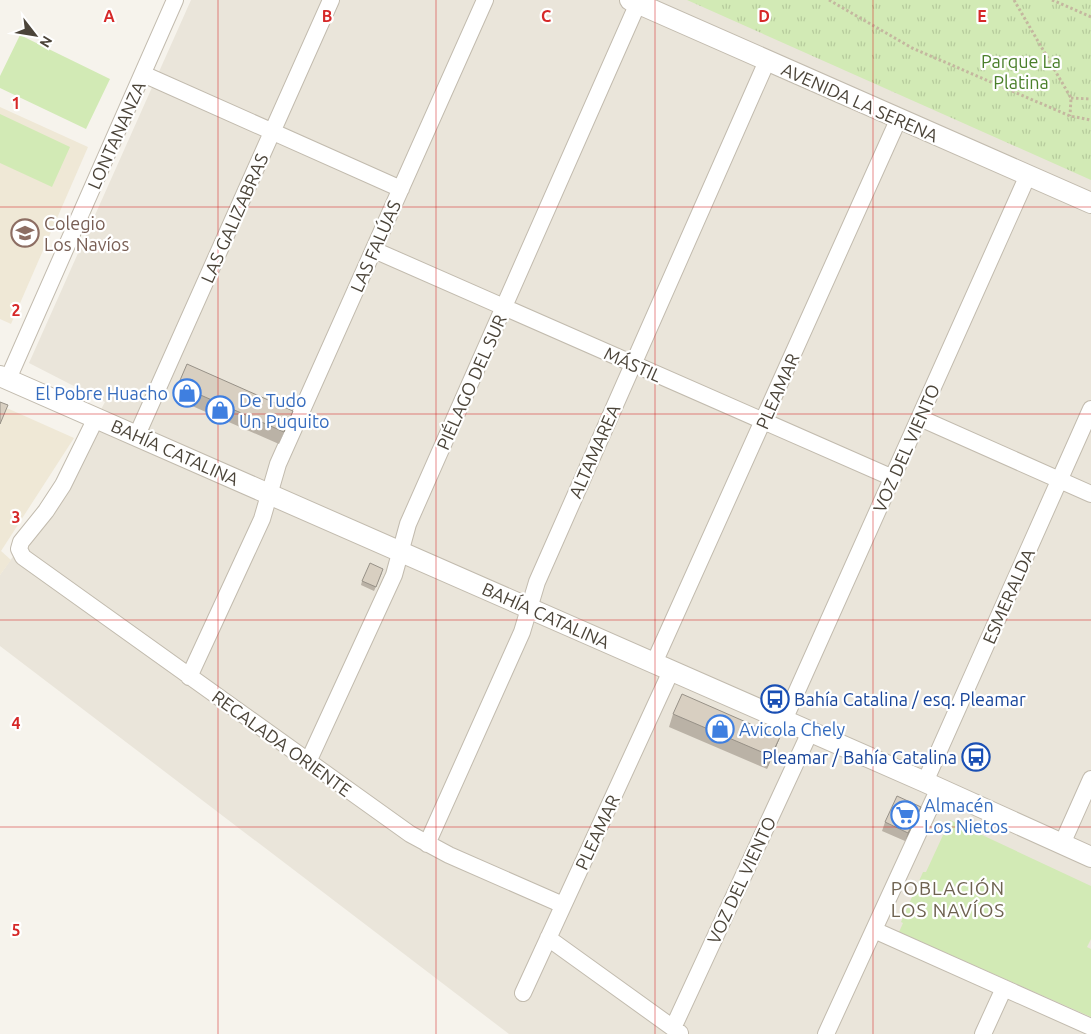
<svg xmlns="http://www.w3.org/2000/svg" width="1091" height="1034" font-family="Ubuntu,sans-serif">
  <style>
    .residential { fill: #eae5da }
    .education { fill: #efe8d6 }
    .green { fill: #d2eab5 }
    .park { fill: url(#park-tufts) }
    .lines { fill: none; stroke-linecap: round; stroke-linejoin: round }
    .minor-casing { stroke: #c2bbae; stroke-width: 18 }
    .tertiary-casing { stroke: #c2bbae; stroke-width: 22 }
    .path { stroke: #c4b79f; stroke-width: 3; stroke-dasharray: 2.5 2.5; stroke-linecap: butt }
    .minor { stroke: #fff; stroke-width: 16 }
    .tertiary { stroke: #fff; stroke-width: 20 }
    .wall { fill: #bab2a6 }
    .shaded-wall { fill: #979187 }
    .building { fill: #d8cfc1; stroke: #979187 }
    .grid { fill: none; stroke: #d62828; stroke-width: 1; stroke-opacity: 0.55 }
    .labels { text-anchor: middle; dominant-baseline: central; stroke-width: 4.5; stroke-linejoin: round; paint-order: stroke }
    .park-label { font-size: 18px; fill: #4a7f2a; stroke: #fff }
    .street-label { font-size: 18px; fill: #4b4439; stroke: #fff }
    .education-label { font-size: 18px; fill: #785e54; stroke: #fff; text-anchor: start }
    .shop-label { font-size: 18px; fill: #366cbe; stroke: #fff; text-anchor: start }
    .transit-label { font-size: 18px; fill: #164399; stroke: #fff; text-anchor: start }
    .neighbourhood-label { font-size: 19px; letter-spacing: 1px; fill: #6e6250; stroke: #fff }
    .grid-label { font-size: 16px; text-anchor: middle; font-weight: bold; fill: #d62828; stroke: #fff; stroke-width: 4.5; stroke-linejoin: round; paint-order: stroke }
  </style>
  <defs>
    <pattern id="park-tufts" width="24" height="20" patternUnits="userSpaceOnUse" patternTransform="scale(1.25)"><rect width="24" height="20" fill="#d2eab5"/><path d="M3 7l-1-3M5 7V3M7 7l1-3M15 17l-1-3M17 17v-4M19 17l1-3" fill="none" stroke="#b6ca9c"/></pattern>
  </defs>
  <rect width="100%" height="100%" fill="#f6f3ec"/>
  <!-- residential -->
  <path class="residential" d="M191,0h900v1034h-582l-509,-388v-71l50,-71 55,-102 -76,-39z"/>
  <!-- education -->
  <path class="education" d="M0,107l88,40 -77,177 -11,-5z
    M0,405l74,33 -73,113 10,9 -11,15z"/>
  <!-- green -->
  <path class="green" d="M20,35l90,44 -24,50 -86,-41v-12z
    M0,114l70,33 -18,40 -52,-24z
    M950,820l141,66v53l-4,8 4,2v68l-192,-85 4,-9 -2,-1 22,-50h3z"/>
  <!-- park -->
  <path class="park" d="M687,0h404v180z"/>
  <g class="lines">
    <!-- minor casing -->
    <g class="minor-casing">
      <path id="minor" d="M143,74l258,115
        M374,250l519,228
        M8,379l167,-379
        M96,418l-33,67 -17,26 -25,31 -2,7 4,8 387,277 39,21 114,50
        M920,418l171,76
        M137,435l194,-435
        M654,663l245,-545
        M189,677l73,-158 16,-55 207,-464
        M784,720l244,-545
        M308,762l86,-187 14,-51 230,-521
        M925,782l166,-373
        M427,844l95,-212 15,-50 230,-521
        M1062,844l29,-65
        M874,930l217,97
        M548,938l132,95
        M523,993l148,-322
        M673,1028l137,-296
        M826,1034l113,-246
        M983,1034l21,-46"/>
    </g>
    <!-- tertiary casing -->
    <g class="tertiary-casing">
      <path id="tertiary" d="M630,0l461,203
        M0,376l925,406 166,75"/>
    </g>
    <!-- path -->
    <path class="path" d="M829,0l83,48 158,68 21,4
      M1014,0l57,98 -1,18
      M1052,0l39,17
      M1071,98l20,1"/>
    <!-- minor -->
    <use href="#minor" class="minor"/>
    <!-- tertiary -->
    <use href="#tertiary" class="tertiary"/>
  </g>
  <!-- wall -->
  <path class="wall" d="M178,385l115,26 -14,33 -105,-46z
    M382,573l-8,18 -13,-6 1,-4z
    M673,714l102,36 -8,19 -98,-42z
    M918,815l-13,26 -23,-10 3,-9z"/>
  <!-- shaded-wall -->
  <path class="shaded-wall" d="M293,411l-5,13 -9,20 5,-12z
    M780,737l-5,13 -8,19 4,-13z
    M921,807l-3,8 -13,26 3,-8z"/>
  <!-- building -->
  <path class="building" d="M187,364l106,47 -9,21 -106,-47z
    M0,402l8,3 -8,19z
    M370,563l13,6 -7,18 -14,-6z
    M682,694l98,43 -9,19 -98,-42z
    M897,796l24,11 -13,26 -23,-11z"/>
  <!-- grid -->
  <path class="grid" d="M218,0v1034M436,0v1034M655,0v1034M873,0v1034M0,207h1091M0,414h1091M0,620h1091M0,827h1091"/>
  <!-- icons -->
  <defs>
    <g id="school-ring" transform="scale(1.4375)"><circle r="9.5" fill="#fff" stroke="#8d6e63" stroke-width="1.5"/><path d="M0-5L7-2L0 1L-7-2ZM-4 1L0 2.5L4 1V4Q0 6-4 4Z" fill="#8d6e63"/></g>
    <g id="shop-ring" transform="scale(1.4375)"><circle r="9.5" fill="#fff" stroke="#3f7fe0" stroke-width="1.5"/><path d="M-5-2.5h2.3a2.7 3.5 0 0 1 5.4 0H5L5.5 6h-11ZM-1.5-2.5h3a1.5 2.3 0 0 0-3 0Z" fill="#3f7fe0"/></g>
    <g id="bus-ring" transform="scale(1.4375)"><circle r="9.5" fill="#fff" stroke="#1a4fb4" stroke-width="1.5"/><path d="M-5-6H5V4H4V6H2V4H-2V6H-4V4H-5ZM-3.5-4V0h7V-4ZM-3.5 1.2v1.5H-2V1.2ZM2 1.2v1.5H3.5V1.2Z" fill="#1a4fb4"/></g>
    <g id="supermarket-ring" transform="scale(1.4375)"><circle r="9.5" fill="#fff" stroke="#3f7fe0" stroke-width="1.5"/><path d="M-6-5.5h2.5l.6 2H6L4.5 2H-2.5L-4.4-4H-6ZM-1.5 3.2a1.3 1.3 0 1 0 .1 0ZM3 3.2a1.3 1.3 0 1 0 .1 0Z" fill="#3f7fe0"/></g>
  </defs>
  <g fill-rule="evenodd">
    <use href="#school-ring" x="25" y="233"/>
    <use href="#shop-ring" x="187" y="393"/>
    <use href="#shop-ring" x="220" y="410"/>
    <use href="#bus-ring" x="775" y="699"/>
    <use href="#shop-ring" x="720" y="729"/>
    <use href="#bus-ring" x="976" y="757"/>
    <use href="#supermarket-ring" x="905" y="815"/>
  </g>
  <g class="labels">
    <!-- park labels -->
    <g class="park-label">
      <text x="1021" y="61">Parque La<tspan x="1021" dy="21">Platina</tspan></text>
    </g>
    <!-- street labels -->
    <g class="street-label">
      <text transform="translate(860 102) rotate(24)">AVENIDA LA SERENA</text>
      <text transform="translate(116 135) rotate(-66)">LONTANANZA</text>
      <text transform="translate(234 218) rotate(-66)">LAS GALIZABRAS</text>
      <text transform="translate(375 246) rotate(-66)">LAS FALÚAS</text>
      <text transform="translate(633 364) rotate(24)">MÁSTIL</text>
      <text transform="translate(471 382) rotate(-66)">PIÉLAGO DEL SUR</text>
      <text transform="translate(777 391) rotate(-66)">PLEAMAR</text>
      <text transform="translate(906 448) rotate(-66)">VOZ DEL VIENTO</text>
      <text transform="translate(594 451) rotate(-66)">ALTAMAREA</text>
      <text transform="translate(175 452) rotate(24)">BAHÍA CATALINA</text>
      <text transform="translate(1008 596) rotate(-66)">ESMERALDA</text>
      <text transform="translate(546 615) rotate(24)">BAHÍA CATALINA</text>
      <text transform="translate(282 743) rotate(36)">RECALADA ORIENTE</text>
      <text transform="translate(597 832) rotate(-65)">PLEAMAR</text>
      <text transform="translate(741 880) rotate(-65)">VOZ DEL VIENTO</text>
    </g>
    <!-- education labels -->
    <g class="education-label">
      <text x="44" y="223">Colegio<tspan x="44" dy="21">Los Navíos</tspan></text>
    </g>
    <!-- shop labels -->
    <g class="shop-label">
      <text x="168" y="393" text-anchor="end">El Pobre Huacho</text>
      <text x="239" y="400">De Tudo<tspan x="239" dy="21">Un Puquito</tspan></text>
      <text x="739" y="729">Avicola Chely</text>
      <text x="924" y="805">Almacén<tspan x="924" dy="21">Los Nietos</tspan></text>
    </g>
    <!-- transit labels -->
    <g class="transit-label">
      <text x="794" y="699">Bahía Catalina / esq. Pleamar</text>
      <text x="957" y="757" text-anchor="end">Pleamar / Bahía Catalina</text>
    </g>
    <!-- neighbourhood labels -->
    <g class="neighbourhood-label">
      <text x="948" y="888">POBLACIÓN<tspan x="948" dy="22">LOS NAVÍOS</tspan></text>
    </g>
  </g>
  <g class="grid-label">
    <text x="109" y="22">A</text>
    <text x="327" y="22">B</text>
    <text x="546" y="22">C</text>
    <text x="764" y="22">D</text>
    <text x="982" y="22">E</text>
    <text x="16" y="109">1</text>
    <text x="16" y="316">2</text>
    <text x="16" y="523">3</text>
    <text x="16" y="729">4</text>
    <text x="16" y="936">5</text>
  </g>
  <!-- north arrow -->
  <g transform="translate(35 35) rotate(121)" stroke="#ffffff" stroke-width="4" paint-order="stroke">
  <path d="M0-4L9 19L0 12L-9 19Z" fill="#4b4439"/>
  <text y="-8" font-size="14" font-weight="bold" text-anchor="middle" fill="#4b4439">N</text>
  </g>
</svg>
